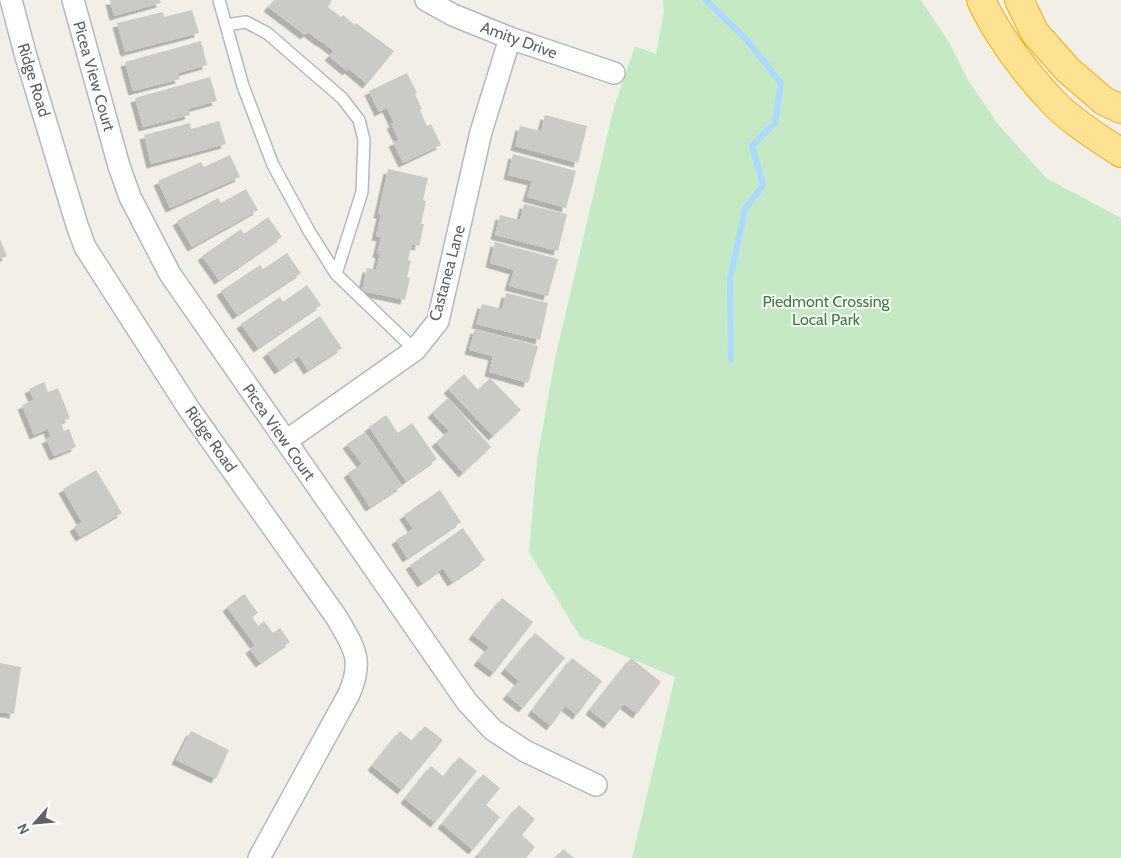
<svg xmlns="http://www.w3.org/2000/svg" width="1121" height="858" font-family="Cabin,sans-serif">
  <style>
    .green { fill: #c5e8c5 }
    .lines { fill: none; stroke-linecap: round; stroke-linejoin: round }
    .stream { stroke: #aadaff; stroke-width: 6 }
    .building { fill: #cccac5; filter: url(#shadow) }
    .lane-casing { stroke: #b5b8bc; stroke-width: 14 }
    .street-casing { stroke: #b5b8bc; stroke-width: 24 }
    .highway-casing { stroke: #f9ab00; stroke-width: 30 }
    .lane { stroke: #fff; stroke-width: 11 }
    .street { stroke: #fff; stroke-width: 21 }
    .highway { stroke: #fde293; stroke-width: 28 }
    .labels { text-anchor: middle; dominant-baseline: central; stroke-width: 4; stroke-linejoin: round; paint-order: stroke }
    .street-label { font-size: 16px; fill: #5f6368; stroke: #fff }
    .park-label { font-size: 16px; fill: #348238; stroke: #fff }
  </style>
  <defs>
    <filter id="shadow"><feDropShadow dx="-4.5" dy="4.5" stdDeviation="0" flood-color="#0004"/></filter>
  </defs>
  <rect width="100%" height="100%" fill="#f1efe8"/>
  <!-- green -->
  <path class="green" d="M663,0h258l29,44 18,36 29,43 49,55 75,40v640h-489l43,-181 -95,-40 -51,-85 8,-92 18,-101 59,-252 21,-61 21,8 8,-43z"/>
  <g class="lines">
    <!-- stream -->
    <path class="stream" d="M706,0l40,39 35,44 -6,40 -23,23 11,39 -18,24 -15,70 1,81"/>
  </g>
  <!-- building -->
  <path class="building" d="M110,0h50l1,3 -47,13z
    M274,0h58l-4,7 13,10 2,-2 12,10 1,-2 38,28 -27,33 -18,-15 -2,2 -18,-15 5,-5 -13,-10v1l-13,-10 -3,3 -37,-28z
    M192,10l7,23 -74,19 -8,-29 46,-11 1,5z
    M201,41l6,24 -29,8 2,6 -47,12 -8,-29z
    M407,73l10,20 -2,1 7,15 -2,1 7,16 4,-2 10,21 -38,18 -10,-21 6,-2 -8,-16 3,-1 -7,-15 -8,4 -10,-21z
    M210,77l7,24 -29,8 2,6 -47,12 -8,-29z
    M545,115l42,11 -9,37 -63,-17 5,-20 21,5z
    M219,121l7,23 -75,20 -7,-29 46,-12 1,6z
    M513,154l63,17 -10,37 -39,-11 5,-16 -24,-6z
    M230,155l10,22 -70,31 -12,-27 43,-19 3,5z
    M388,169l40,9 -5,22 3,1 -5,23h3l-5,22 -7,-2 -4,16 3,1 -4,16 3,1 -5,22 -43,-9 5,-23 9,2 4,-16 -3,-1 4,-16 -5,-1 5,-22h-3z
    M246,189l12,21 -66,37 -15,-26 41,-23 3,5z
    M524,204l43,10 -9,37 -63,-16 5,-20 20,5z
    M268,217l14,20 -63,43 -17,-24 39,-27 3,5z
    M0,239l7,17 -7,3z
    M495,242l63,17 -10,37 -39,-10 5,-16 -24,-7z
    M287,253l14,20 -64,42 -16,-24 39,-26 3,4z
    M307,285l14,20 -63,43 -17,-24 39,-27 3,5z
    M506,293l42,10 -8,37 -64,-16 6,-20 20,5z
    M320,316l22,32 -34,22 -9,-14 -20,14 -12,-17z
    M475,329l63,17 -10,37 -39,-11 4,-16 -24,-6z
    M464,374l14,16 12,-12 31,32 -28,26 -45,-47z
    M44,382l4,10 10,-4 12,30 -9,4 3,9 5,-2 7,18 -22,9 -8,-17 5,-2 -3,-8 -14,6 -12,-30 12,-5 -5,-11z
    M448,398l43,49 -28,26 -27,-31 13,-11 -17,-18z
    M386,415l12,18 14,-10 25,36 -31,22 -37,-54z
    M365,432l37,54 -32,21 -22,-34 14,-9 -15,-20z
    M96,470l26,43 -42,24 -6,-10 8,-5 -19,-33z
    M440,490l21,32 -54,36 -11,-18 17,-11 -9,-14z
    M463,528l22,32 -33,22 -9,-14 -21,15 -12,-18z
    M244,594l14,19 -6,4 6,9 6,-5 9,12 7,-5 10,14 -30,21 -10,-14 5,-4 -28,-38z
    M502,598l31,24 -39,51 -16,-12 11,-14 -16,-12z
    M535,633l30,25 -42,50 -16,-13 12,-14 -14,-12z
    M572,658l30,23 -25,34 -12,-9 -14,20 -19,-15z
    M631,658l30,24 -24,32 -13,-10 -16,20 -18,-14z
    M0,663l21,4 -7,47 -14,-2z
    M425,726l18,14 -41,50 -30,-24 28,-35 12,10z
    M191,731l38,19 -13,29 -40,-19z
    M459,757l18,14 -42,52 -30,-24 26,-33 13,11z
    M483,774l17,14 -14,17 14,12 -27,33 -31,-26z
    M519,805l16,14 -13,16 13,12 -9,11h-46l-3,-2z
    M563,849l11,9h-18z"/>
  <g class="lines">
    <!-- lane casing -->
    <g class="lane-casing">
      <path id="lane" d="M219,0l24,86 30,79 36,66 27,43 79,76
        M226,25l20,-3 21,11 75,65 17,22 5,20 -2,52 -26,82"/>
    </g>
    <!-- street casing -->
    <g class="street-casing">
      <path id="street" d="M11,0l14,53 52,172 8,22 104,162 148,209c17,30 27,41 12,76l-90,164
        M73,0l46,166 11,31 40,77 297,428 26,28 32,21 71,34
        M426,0l27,15 57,23 104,35
        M286,441l129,-91 23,-29 43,-189 29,-94"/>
    </g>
    <!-- highway casing -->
    <g class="highway-casing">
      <path id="highway" d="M981,0c16,35 48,78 75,105 19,19 43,33 65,48
        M1019,0l16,33 33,37 36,31 17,8"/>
    </g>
    <!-- lane -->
    <use href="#lane" class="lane"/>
    <!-- street -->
    <use href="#street" class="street"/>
    <!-- highway -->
    <use href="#highway" class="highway"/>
  </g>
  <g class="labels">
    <!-- street labels -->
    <g class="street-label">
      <text transform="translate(519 40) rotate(20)">Amity Drive</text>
      <text transform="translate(94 76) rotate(74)">Picea View Court</text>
      <text transform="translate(34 80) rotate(73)">Ridge Road</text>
      <text transform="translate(447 273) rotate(-75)">Castanea Lane</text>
      <text transform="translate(279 432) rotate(55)">Picea View Court</text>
      <text transform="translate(211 439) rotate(55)">Ridge Road</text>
    </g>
    <!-- park labels -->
    <g class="park-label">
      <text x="826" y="301">Piedmont Crossing<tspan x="826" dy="18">Local Park</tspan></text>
    </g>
  </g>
  <!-- north arrow -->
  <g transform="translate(35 823) rotate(243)" stroke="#ffffff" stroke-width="4" paint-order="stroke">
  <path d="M0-4L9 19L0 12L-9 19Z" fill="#5f6368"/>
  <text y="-8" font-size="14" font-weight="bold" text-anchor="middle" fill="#5f6368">N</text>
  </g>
</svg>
